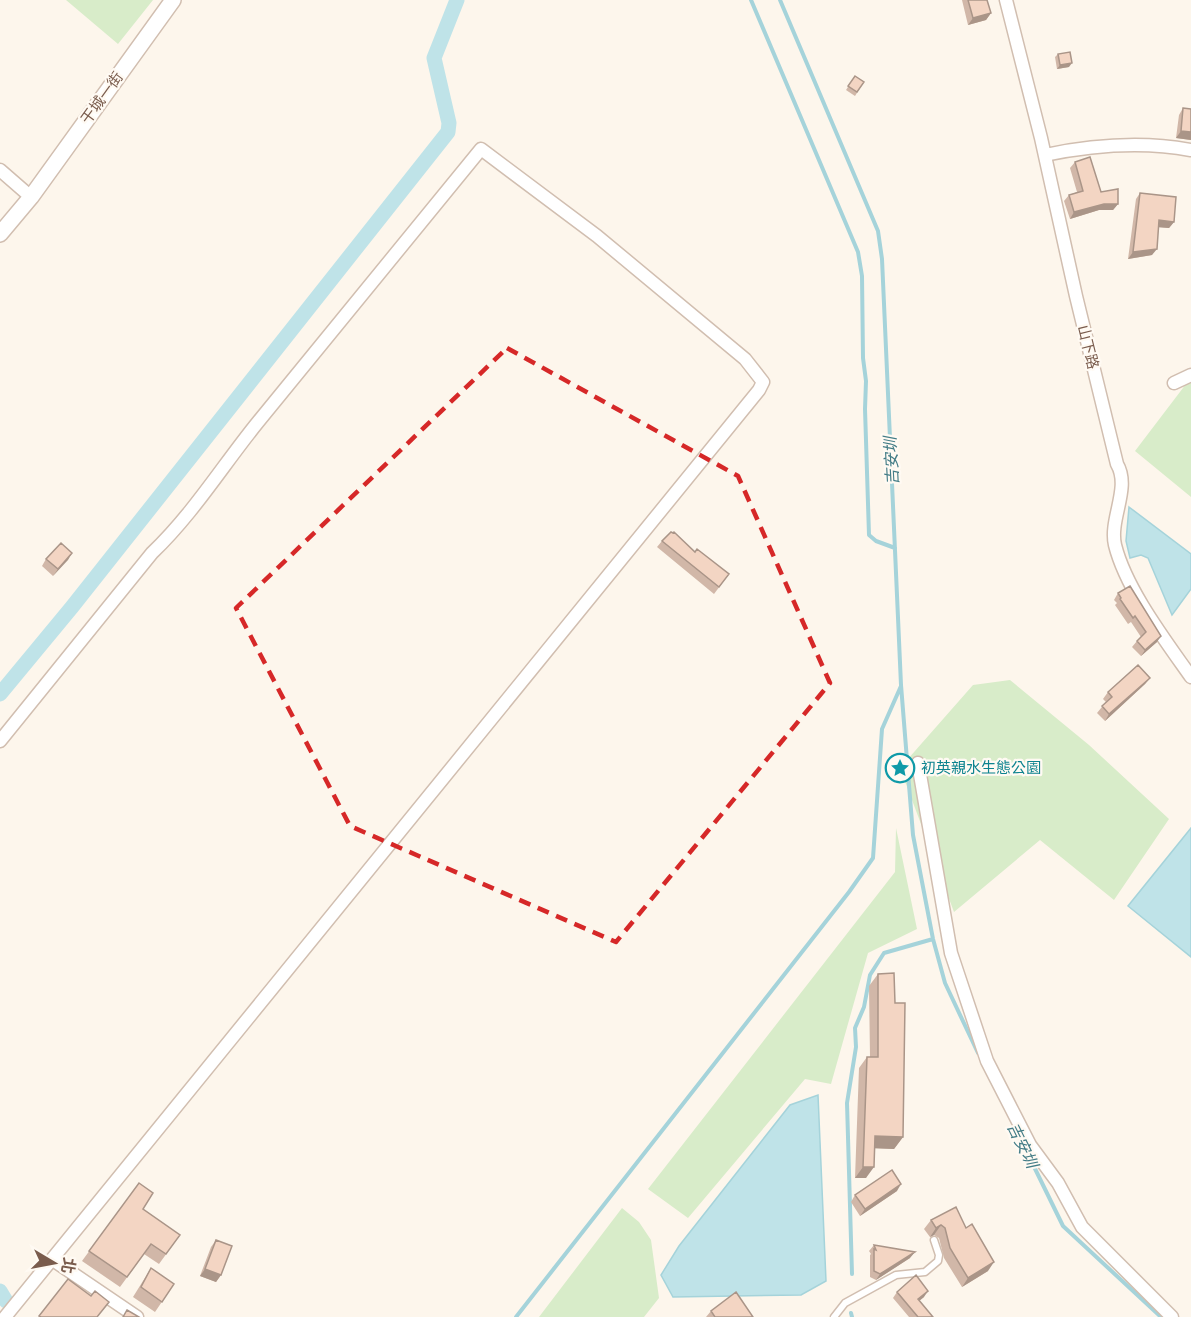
<svg xmlns="http://www.w3.org/2000/svg" width="1191" height="1317" font-family="Quicksand,'Noto Sans TC',sans-serif">
<style>
.green{fill:#d8ecc9}
.water{fill:#bfe3e8;stroke:#a5d3da;stroke-width:1.5}
.lines{fill:none;stroke-linecap:round;stroke-linejoin:round}
.stream{stroke:#a5d3da;stroke-width:4}
.canal{stroke:#bfe3e8;stroke-width:15}
.service-casing{stroke:#d1beb0;stroke-width:9}
.minor-casing{stroke:#d1beb0;stroke-width:15}
.tertiary-casing{stroke:#d1beb0;stroke-width:18}
.service{stroke:#fff;stroke-width:6}
.minor{stroke:#fff;stroke-width:12}
.tertiary{stroke:#fff;stroke-width:15}
.wall{fill:#d1b7a8}
.shaded-wall{fill:#aa9588}
.building{fill:#f3d5c3;stroke:#aa9588;stroke-width:1.5}
.marked{fill:none;stroke:#d62828;stroke-width:4.5;stroke-dasharray:12 8;stroke-linejoin:round}
.labels{text-anchor:middle;stroke-width:4.5;stroke-linejoin:round;paint-order:stroke}
.street-label{font-size:15px;fill:#7a5c4d;stroke:#fffaf3}
.culture-label{font-size:15px;fill:#0d838f;stroke:#fffaf3;text-anchor:start}
.water-label{font-size:16px;font-style:italic;fill:#437c86;stroke:#fffaf3}
</style>
<rect width="100%" height="100%" fill="#fdf6ec"/>
<path class="green" d="M66 0H153L118 44Z
M1191 382V497L1135 451 1186 384Z
M1010 680 1089 745 1169 819 1114 900 1040 840 954 912 900 768 973 685Z
M896 828 917 929 868 953 831 1084 805 1079 688 1218 648 1189 895 872Z
M622 1208 639 1222 651 1240 659 1298 644 1317H539Z"/>
<path class="water" d="M1129 507 1191 554V589L1172 615 1148 558 1141 555 1130 558 1126 541Z
M1191 828V957L1128 906Z
M818 1095 826 1281 801 1295 673 1297 661 1275 679 1246 790 1105Z"/>
<g class="lines">
<path class="stream" d="M751 0 858 252 862 276 863 358 866 381 865 409 869 535 876 541 895 548
M780 0 878 231 882 259 901 685 913 835 933 939 945 983 978 1053
M1020 1138 1063 1226 1161 1317
M852 1274 847 1103 856 1047 855 1028 864 1007 870 975 884 953 933 939
M851 1313 852 1317
M516 1317 849 892 873 858 882 729 901 686"/>
<path class="canal" d="M0 694 72 607 448 132 449 123 434 58 457 0
M0 1291 6 1301"/>
<g class="service-casing">
<path id="service" d="M834 1317 845 1303 896 1275 925 1272 938 1261 939 1255 934 1240"/>
</g>
<g class="minor-casing">
<path id="minor" d="M1006 0 1041 138 1076 296 1117 464C1131 488 1109 519 1115 545 1126 589 1165 640 1191 677
M1045 155C1093 145 1142 141 1191 150
M0 170 31 197
M1174 383 1191 375
M0 741 152 553C193 514 223 465 258 422 332 331 406 240 481 149L597 236 745 359 763 382 759 390 5 1317
M918 763 951 953 987 1061 1030 1145 1058 1183 1082 1227 1172 1317
M53 1260 137 1317"/>
</g>
<g class="tertiary-casing">
<path id="tertiary" d="M0 234 31 197 173 0"/>
</g>
<use href="#service" class="service"/>
<use href="#minor" class="minor"/>
<use href="#tertiary" class="tertiary"/>
</g>
<path class="wall" d="M962 0H987L991 13 986 20 968 25Z
M1058 54 1069 67 1057 69 1055 57Z
M855 76 864 82 855 96 846 90Z
M1183 108 1191 140 1176 138 1179 115Z
M1075 162 1101 192 1118 204 1113 210H1099L1070 219 1064 201 1069 195 1077 192 1070 168Z
M1140 193 1174 222 1169 228 1159 227 1152 255 1128 259 1136 199Z
M662 541 695 552 729 574 714 594 657 547Z
M72 553 53 576 42 566 46 559Z
M1118 593 1157 642 1141 656 1132 647 1137 641 1141 637 1131 622 1128 624 1115 605 1117 603 1114 600Z
M1150 678 1145 684 1105 721 1097 713 1106 702 1103 699 1108 692Z
M878 974 903 1137 894 1149 874 1148 866 1178H855L859 1068 867 1057H870L869 986Z
M139 1183 143 1209 180 1235 159 1264 144 1254 120 1287 82 1261Z
M897 1191 860 1216 851 1202 855 1195Z
M931 1220 966 1228 988 1271 962 1287 944 1258 939 1238 934 1235 930 1237 924 1229Z
M216 1240 221 1275 216 1282 200 1276 211 1247Z
M874 1245 910 1258 876 1280 870 1277V1255L871 1254 869 1251Z
M151 1268 174 1284 155 1312 133 1297Z
M897 1292 924 1297 919 1301 933 1317H909L893 1298Z
M711 1311 753 1317H706Z"/>
<path class="shaded-wall" d="M991 13 986 20 968 25 973 18Z
M1072 63 1069 67 1057 69 1060 65Z
M1181 131 1191 132V140L1176 138Z
M1104 204H1118L1113 210H1099L1070 219 1074 212Z
M1159 220 1174 222 1169 228 1155 227Z
M1157 249 1152 255 1128 259 1133 252Z
M72 553 68 560 53 576 58 569Z
M1161 636 1157 642 1141 656 1145 650Z
M1150 678 1145 684 1105 721 1109 714Z
M875 1136 903 1137 894 1149 867 1148Z
M863 1167H874L866 1178H855Z
M901 1184 897 1191 860 1216 865 1209Z
M941 1225 934 1235 930 1237 936 1228Z
M915 1252 910 1258 876 1280 880 1274Z
M994 1262 988 1271 962 1287 968 1278Z
M205 1269 221 1275 216 1282 200 1276Z
M928 1291 924 1297 914 1305 918 1299Z"/>
<path class="building" d="M968 0H987L991 13 973 18Z
M1070 52 1072 63 1060 65 1058 54Z
M855 76 864 82 857 92 848 86Z
M1183 108 1191 109V132L1181 131Z
M1090 157 1101 192 1118 189V204H1104L1074 212 1069 195 1083 191 1075 162Z
M1140 193 1176 197 1174 222 1159 220 1157 249 1133 252Z
M671 532 673 533 674 532 695 552 697 549 729 574 719 587 662 541Z
M61 543 72 553 58 569 46 559Z
M1130 586 1161 636 1145 650 1137 641 1146 632 1135 616 1133 618 1120 599 1121 598 1118 593Z
M1138 665 1150 678 1109 714 1102 706 1112 697 1108 692Z
M894 973 895 1003H905L903 1137 875 1136 874 1167H863L867 1057H878V974Z
M892 1170 901 1184 865 1209 855 1195Z
M139 1183 153 1193 143 1209 180 1235 166 1254 151 1244 127 1277 89 1251Z
M956 1207 966 1228 972 1224 994 1262 968 1278 950 1248 945 1228 941 1225 936 1228 931 1220Z
M216 1240 232 1246 221 1275 205 1269Z
M874 1245 915 1252 880 1274 874 1271V1249L876 1250Z
M151 1268 174 1284 162 1302 141 1287Z
M916 1275 928 1291 918 1299 933 1317H918L897 1292Z
M68 1279 91 1296 95 1291 109 1302 97 1317H41L39 1316Z
M736 1292 753 1317H715L711 1311Z
M127 1310 139 1317H123Z"/>
<path class="marked" d="M507 348 738 476 830 683 616 942 350 826 236 608Z"/>
<defs>
<g id="sight-ring" transform="scale(1.5)"><circle r="9.5" fill="#fffaf3" stroke="#0f9aa8" stroke-width="1.5"/><path d="M0-6L1.8-2.2L6-1.7L2.9 1.2L3.7 5.4L0 3.3L-3.7 5.4L-2.9 1.2L-6-1.7L-1.8-2.2Z" fill="#0f9aa8"/></g>
</defs>
<g fill-rule="evenodd">
<use href="#sight-ring" x="900" y="768"/>
</g>
<g class="labels">
<g class="street-label">
<text transform="translate(102 98) rotate(-54)" y="5">干城一街</text>
<text transform="translate(1088 347) rotate(76)" y="5">山下路</text>
</g>
<g class="culture-label">
<text x="921" y="773">初英親水生態公園</text>
</g>
<g class="water-label">
<text transform="translate(891 461) rotate(-93)" y="6">吉安圳</text>
<text transform="translate(1023 1145) rotate(64)" y="6">吉安圳</text>
</g>
</g>
<g transform="translate(54 1263) rotate(100)" stroke="#fffaf3" stroke-width="4.5" paint-order="stroke">
<path d="M0-4.5L10 22L0 15L-10 22Z" fill="#7a5c4d"/>
<text y="-9" font-size="16" font-weight="bold" text-anchor="middle" fill="#7a5c4d">北</text>
</g>
</svg>
